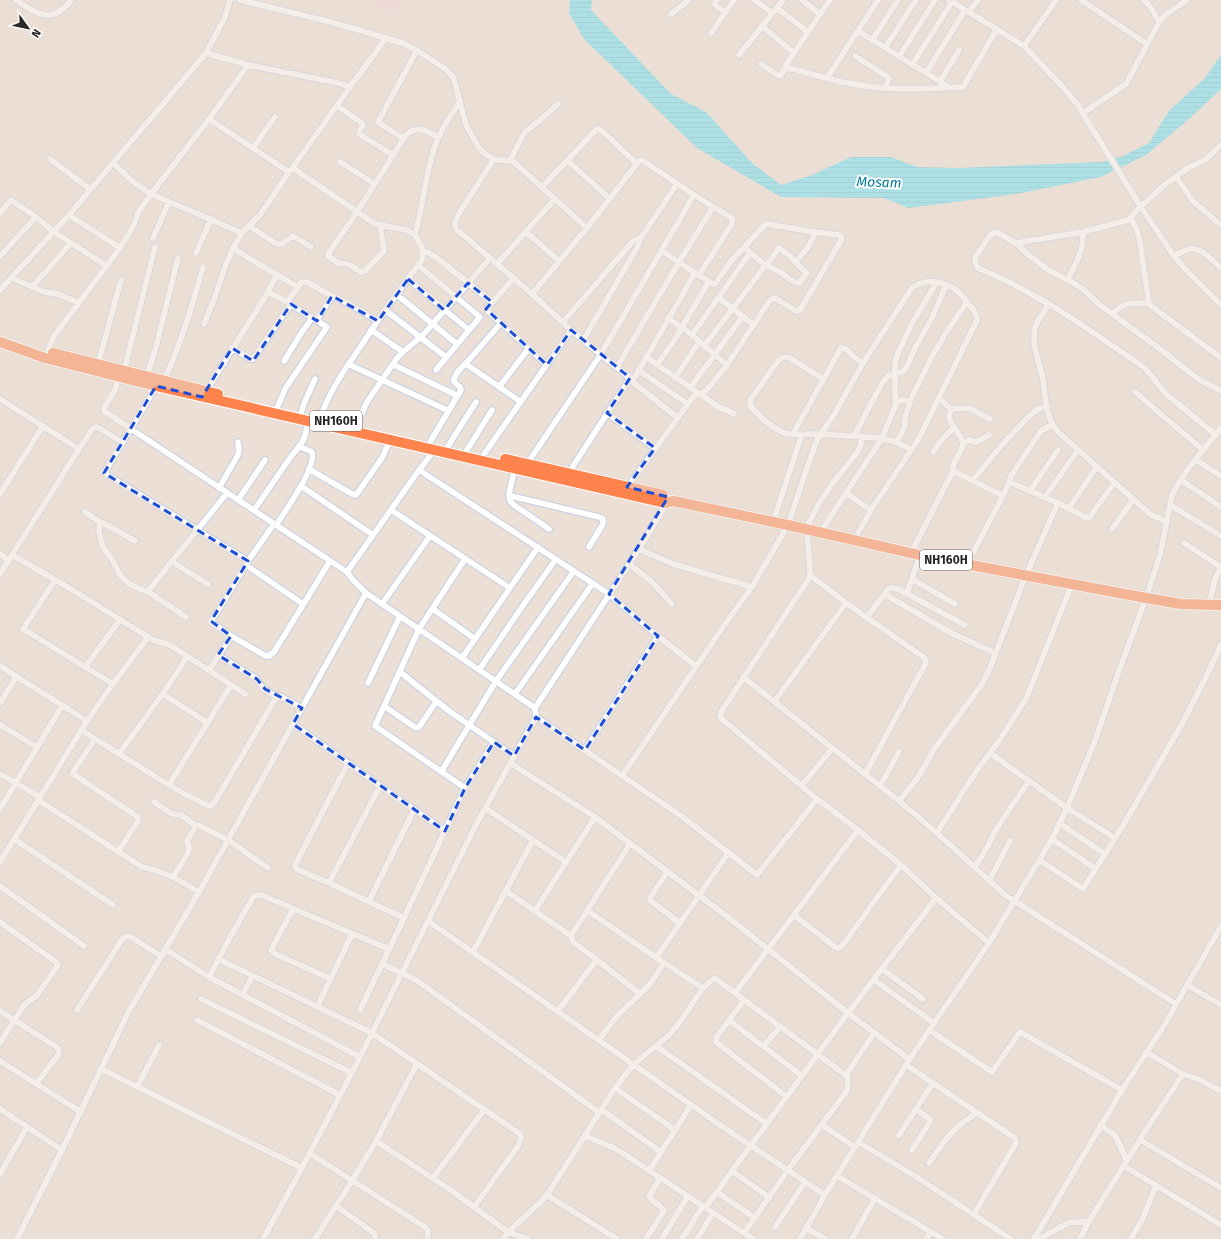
<svg xmlns="http://www.w3.org/2000/svg" width="1221" height="1239" font-family="'Fira Sans',sans-serif">
<style>
.medical{fill:#f3d2d8}
.water{fill:url(#water-rules)}
.lines{fill:none;stroke-linecap:round;stroke-linejoin:round}
.street-casing{stroke:#ccd3e2;stroke-width:8}
.highway-casing{stroke:#fff;stroke-width:12}
.street{stroke:#fff;stroke-width:5.5}
.highway{stroke:#ff834d;stroke-width:10}
.marked{fill:none;stroke:#1d4ed8;stroke-width:3;stroke-dasharray:8 5;stroke-linejoin:round}
.labels{text-anchor:middle;stroke-width:4;stroke-linejoin:round;paint-order:stroke}
.shield{fill:#fff;stroke:#686868;stroke-width:1}
.shield-label{font-size:12px;font-weight:bold;fill:#272727}
.water-label{font-size:14px;font-style:italic;fill:#047d9e;stroke:#fff}
</style>
<defs>
<pattern id="water-rules" width="6" height="5" patternUnits="userSpaceOnUse"><rect width="6" height="5" fill="#60e2f7"/><path d="M0 2.5h6" fill="none" stroke="#53c2d4"/></pattern>
</defs>
<rect width="100%" height="100%" fill="#ebdfd6"/>
<path class="medical" d="M370 0H404L396 11 392 12Z"/>
<path class="water" d="M570 0H592L591 10 671 94 706 112 752 163 781 185 812 175 851 157H891L917 167 959 168 1102 162 1123 156 1149 143 1169 111 1205 78 1221 55V89L1189 119 1146 155 1101 177 1016 194 908 208 884 198 781 197 697 148 584 39 569 13Z"/>
<g class="lines">
<g class="street-casing">
<path id="street" d="M16 0C37 14 52 25 71 0
M240 0 331 22 403 43 421 53 447 70 454 79 466 125 479 148 484 153 494 159 498 160 513 161 515 163 587 228
M717 0 715 3V5L725 12
M754 0 773 13
M802 0 820 14
M830 0 787 63 786 65 789 68C820 76 853 87 886 88 911 90 938 88 963 87L997 29
M949 0 1024 46 1061 85 1077 104 1141 207 1174 256 1186 270 1221 305
M1081 0 1147 44
M1144 0 1152 9 1159 22
M777 8 808 32
M969 12 978 0
M671 14 689 0
M762 26 794 53
M858 31 949 87
M711 33 734 0
M872 40 898 0
M1024 46 1056 0
M885 48 916 0
M739 55 783 0
M855 56 888 77 889 79 885 88
M899 57 935 0
M761 64 779 76 781 75 787 66
M248 65 338 83 350 87 291 170
M912 65 952 2
M926 73 965 10
M827 78 878 0
M940 82 959 50
M350 87 386 38
M337 106 362 123 363 125 359 132V134L393 155
M1083 113 1126 84 1159 22 1165 15 1187 0
M404 139 378 122 417 50
M253 148 275 117
M50 159 90 189
M510 160 525 132 539 121 558 104
M567 160 610 199
M340 162 375 184
M113 163 131 180 151 194 242 233 260 215 289 172 209 119
M293 168 375 224 407 230 415 235 421 245 423 254 422 260 418 265C398 292 379 318 361 346 344 370 327 395 318 424
M1176 177 1193 201 1221 225
M542 187 597 129 601 130 637 164
M0 213 11 200 36 217
M69 215 120 248
M1131 218 1137 230 1140 242 1149 303 1151 306 1221 358
M381 225V231L384 251 365 271 361 272 348 264 338 263 328 256V254L357 212 406 135C418 124 427 132 439 137
M249 226 277 244H282L293 236 311 247
M526 232 559 261
M242 233 233 248C254 262 276 274 298 287
M415 235C422 209 425 181 432 156 437 135 449 118 460 101
M153 238 169 202
M1016 243 1083 232 1129 220 1135 212 1163 186 1188 168 1205 160 1221 145
M744 247 765 265C770 267 774 269 778 271 785 274 791 283 799 283L807 273 795 262 790 256 779 248 766 266
M422 251 429 253 437 258 492 302
M196 253 211 219
M0 256 36 217 54 232 107 266
M1174 256C1179 254 1184 250 1189 249 1202 247 1213 261 1221 268
M795 262C805 253 811 245 815 232
M497 264 555 199
M418 265 480 317 436 370
M12 278 44 292 58 294 79 303
M514 278 488 307V311L547 365
M408 279 469 330
M1067 280C1076 264 1084 250 1083 232
M32 287 71 243
M0 290 69 215 206 53 225 17 230 0
M268 292 277 274
M396 294 457 344
M532 294 587 228 639 161 642 160 694 195 732 218V224L699 275
M719 298 754 325
M287 302 301 283 302 282H307L332 296 349 304 378 321
M1049 304C1045 311 1037 320 1035 328 1031 345 1040 363 1043 380 1045 392 1045 404 1049 416 1051 422 1054 427 1058 432L1150 514 1167 522
M385 310 446 357
M1113 314C1122 302 1135 303 1149 303
M668 318 687 331 727 365
M317 320 332 296
M563 322 633 241 640 239
M204 324 215 297 226 264 233 248
M371 330 403 352
M692 335 750 253
M584 339 638 246 640 239 677 184
M704 346C724 319 746 293 765 265
M232 348 251 359H253L291 304
M646 357 720 408 727 410 734 414
M45 358 54 336 120 248 134 225 138 213 151 194 209 119 248 65 206 53
M284 361 302 332 312 318
M98 364 121 280
M348 364 449 411
M466 364 521 402
M394 365 458 396
M657 365 675 339 709 281
M617 367 679 262 713 207
M638 370 688 404
M124 371 155 247
M147 376 156 347 178 258
M118 377 116 388 104 408V411L347 572
M630 378H632L635 377 695 273 662 251
M632 378 634 383 678 418
M675 378 699 342
M823 379 790 358C784 356 781 358 777 362L751 399 750 403 751 407C760 416 770 427 782 432 791 436 803 434 812 434 825 434 837 435 849 436 871 437 892 437 911 450
M164 380C181 344 192 306 203 267
M157 385 104 473 248 561 274 524
M499 387 529 348
M690 388 743 316
M1135 392 1203 450
M205 393 268 292 287 302 327 327 285 389 275 413
M939 398 951 409C951 412 950 413 949 415 948 424 963 436 963 444 962 454 951 461 953 471
M0 399 79 449 12 555 66 586 153 640 170 645 245 694
M897 402 901 400 910 401
M951 409 969 408 990 419
M301 413 305 401 315 379
M607 413 655 448
M356 426 367 402 397 358 403 352 423 335 490 258
M793 434 841 348 846 349 855 358 863 363
M1216 435 1166 394 1145 368 1079 323 1049 304 1009 282 978 268 976 265 975 258 991 234 996 232 1016 243 1026 253 1050 271 1075 284 1084 290 1100 305 1160 349 1198 379 1221 391
M854 436 882 383 888 376 902 372 906 368 915 348 932 318 946 285
M430 442 461 390 460 387 454 382C453 375 462 367 467 362L501 323
M896 442 904 429 906 414 911 399 932 357 945 334 967 302
M963 444 969 440 976 442 989 435
M448 446 476 402
M79 449 93 428 97 427 122 442
M435 450 419 470 347 572 353 580 366 593 535 708 639 549 667 503 668 497
M467 450 492 410
M933 452C939 443 945 434 955 428
M480 460 571 330 532 294 456 229C454 224 456 220 458 215L494 159
M1196 460 1221 476
M527 464 601 354 694 195
M515 468 509 493 511 496 599 517 603 519V524L589 547
M309 469 352 494 356 495 382 458 390 440
M419 470 609 594 658 636 696 666
M568 474 630 378 571 330
M973 480 1001 446 1028 417 1038 409 1047 406
M1181 480 1221 507
M301 486 373 535
M219 488 238 455 239 450 238 442
M626 489 693 397 698 394 706 391 727 365 770 300 775 298 796 311 800 310 842 239 841 236 839 235 815 232 766 224 731 261 715 284H713L695 273
M1030 491 1058 450
M846 493 871 510
M0 494 43 426
M509 494C509 500 510 501 514 505L549 529
M1045 497 1078 450
M238 500 265 460
M1058 503 1085 517H1090L1114 483
M1170 505 1221 536
M1069 508 1097 466
M254 510 290 458 301 444 305 436 308 421
M391 510 510 588
M85 512 100 522 99 532 103 547 112 559 120 575 128 583 140 589 149 592
M100 522 107 525 135 541
M773 522 802 434
M276 525C285 512 317 466 312 452L299 446
M1112 529 1133 500
M820 533 882 438 896 404 895 393V363L898 353 911 325 937 282
M1184 543 1221 567
M639 549 673 564 752 587
M911 553 953 471 1003 496
M0 554 9 560
M248 561 211 622 231 636 266 656H269L274 652 330 561
M172 562 208 584
M629 564 652 582 672 604
M967 564 1003 496 1009 482
M246 565 303 604
M0 574 12 555
M810 575 846 603 922 656 926 660V663L865 774
M912 579 955 604
M55 580 23 629 113 684 148 637
M907 593 920 555
M884 596 888 589 891 588 898 589 965 625
M382 604 430 536
M1209 604 1215 579 1221 567
M433 609 475 639
M186 617 150 593 149 590 227 493
M867 617 882 597 886 595 953 634 995 653
M218 655 257 679 262 688 277 697
M462 658 538 547
M0 666 87 721 0 862
M85 667 120 620
M209 670 231 636
M479 670 524 604 556 559
M400 672 449 711 514 756
M743 677 899 801 937 833 975 773 999 741 1026 699 1072 584
M368 683 400 616
M163 694 208 723
M515 694 593 583
M774 702 846 603
M0 703 16 677
M384 706 416 728 419 727 436 702
M535 708 536 717 684 818 757 875 817 799 858 830 901 865 936 898 989 943
M87 721 113 684
M293 724 380 786 329 883 404 918 465 788 375 726 419 629 465 559
M0 725 37 747
M81 730 156 777 183 793 209 806 212 805 214 803 276 698 277 696 281 697 302 708
M95 739 73 772V774L138 817V821L118 852
M585 750 658 636
M990 753 1067 808 1115 838
M119 754C142 721 167 691 187 656
M510 763 595 817 729 918 848 1013 909 1059
M441 772 496 681 574 571
M0 774 40 797
M622 776 723 627 752 587 788 525 809 462 817 440 835 413 863 363 912 288C924 278 944 281 956 290 961 294 966 300 970 306 974 310 977 314 977 320L918 440 871 510 854 540
M169 785 231 685
M802 785 832 749
M380 786 445 831
M880 786 899 752
M465 788 494 742
M817 799 722 719 720 716 721 712 808 580 810 575V570L807 530 809 523 820 502 832 484 858 451 861 444V436
M38 800 142 867C166 872 179 880 199 892
M899 801 917 779 935 748 982 684 990 668 1026 575 1058 503 1009 482 1011 476 1041 431 1052 425
M154 802 172 814 181 815 196 826
M485 808 566 862
M0 809 62 706
M1059 823 1105 854
M937 833 1005 895 1176 1004
M14 839 113 905
M1052 839 1096 869
M1039 860 1083 889 1124 824 1182 724 1205 679 1221 645
M974 867C984 856 989 843 996 830 1006 813 1018 797 1029 781
M667 872 650 898 651 901 680 923
M173 877 188 853 189 848 187 841 196 826 198 825 228 840 268 868
M989 881 1010 841
M329 883 296 869 295 865 348 763
M0 886 84 946
M506 891 568 934H572L630 844
M369 901 414 810
M293 909 271 950 275 954 331 979
M535 911 595 817
M588 911 664 963 703 988
M794 915 835 947 838 948 843 945 878 896 901 865
M428 921 720 1125 825 1195
M0 922 56 962 58 965 37 995 24 1005 0 1043
M165 949 209 977 360 1057
M473 952 533 840
M656 958 729 852
M218 959 372 1033 520 1134 521 1138 518 1146 474 1207
M596 960 602 964 639 993
M382 964 412 978 419 982 600 1113
M882 969 923 999
M209 977 233 932 252 899 254 896 261 895 389 949
M874 980 934 1023
M1187 985 1221 1005
M735 993 858 830
M243 994 252 977
M201 999 352 1073
M744 1000 716 1038V1042L787 1097
M317 1007 352 934
M77 1010 121 941C124 937 126 935 131 937L161 956
M360 1010 404 918
M0 1011 58 1048 59 1051 58 1055 36 1084
M558 1011 595 962V958L574 943 570 934
M197 1020 340 1095
M729 1020 802 1076
M929 1030 992 1072 1020 1032 1122 1090
M599 1040 616 1017 650 984 664 963
M656 1046 767 1124
M764 1046 780 1027
M1146 1052 1183 1074 1200 1080 1221 1091
M0 1061 81 1112
M906 1065 1015 1138 1016 1143 974 1214
M101 1069 302 1168 360 1057 478 821 536 717
M137 1087 159 1045
M615 1088 675 1130
M0 1109 62 1150
M602 1110 661 1152
M822 1125 855 1147
M1100 1125 1115 1135 1127 1161
M899 1135 933 1083
M585 1136 614 1148 624 1154 753 1239
M1140 1140 1221 1188
M376 1141 452 1191 508 1232 528 1239
M858 1142 915 1176 1011 1239
M912 1150 931 1120 916 1109
M309 1153 425 1227 428 1231 427 1239
M929 1163 943 1143 956 1128 977 1112
M1124 1166 1221 1225
M649 1171 691 1105
M732 1171 770 1198
M0 1174 27 1127
M837 1176 943 1239
M433 1178 484 1110
M717 1192 755 1218
M547 1195 617 1239
M336 1206 374 1233 376 1239
M705 1208 848 1013 936 898
M775 1227 805 1182
M806 1228 825 1239
M744 1233 788 1170 846 1092C850 1086 846 1079 848 1072L874 1033
M17 1239 62 1150 129 1011 199 892 366 593
M263 1239 302 1168
M315 1239 352 1181 376 1141 417 1064
M503 1239C515 1222 534 1211 547 1195L615 1088 634 1064 669 1035 680 1022 703 988 713 979H716L847 1076
M646 1239 664 1211C661 1204 653 1203 649 1197L660 1178
M662 1239 688 1196
M682 1239 703 1206
M697 1239 713 1213
M800 1239 825 1195 913 1054 989 943 1052 839 1067 808 1095 741 1120 668 1146 598 1160 555 1172 495C1184 471 1204 449 1221 428
M852 1239 875 1198
M926 1239 931 1232
M1034 1239 1122 1090 1162 1029 1221 926
M1039 1239 1068 1223 1089 1221
M1080 1239 1089 1221 1146 1130 1183 1074
M1131 1239 1143 1218 1156 1185"/>
</g>
<g class="highway-casing">
<path id="highway" d="M0 342 45 358 156 386 665 503 673 501 788 525 928 557 1146 598 1181 604 1221 605
M53 353 218 394
M505 459 663 495"/>
</g>
<use href="#street" class="street"/>
<use href="#highway" class="highway"/>
</g>
<path d="M0 0H1221V1239H0ZM408 279 444 310 468 283 492 302 486 309 547 365 571 330 601 354 630 378 607 413 655 448 627 487 668 497 609 594 658 636 585 750 536 717 514 756 494 742 465 788 445 831 293 724 302 708 265 689 257 679 218 655 231 636 211 621 248 561 104 473 156 386 202 397 232 348 253 361 291 304 317 321 332 296 378 321Z" fill="#ebdfd6" fill-opacity=".55" fill-rule="evenodd"/>
<path class="marked" d="M408 279 444 310 468 283 492 302 486 309 547 365 571 330 601 354 630 378 607 413 655 448 627 487 668 497 609 594 658 636 585 750 536 717 514 756 494 742 465 788 445 831 293 724 302 708 265 689 257 679 218 655 231 636 211 621 248 561 104 473 156 386 202 397 232 348 253 361 291 304 317 321 332 296 378 321Z"/>
<g class="labels">
<g class="shield">
<rect x="310" y="411" width="52" height="20" rx="3"/>
<rect x="920" y="550" width="52" height="20" rx="3"/>
</g>
<g class="shield-label">
<text x="336" y="425">NH160H</text>
<text x="946" y="564">NH160H</text>
</g>
<g class="water-label">
<text transform="translate(879 182) rotate(2)" y="5">Mosam</text>
</g>
</g>
<g transform="translate(28 28) rotate(123)" stroke="#ffffff" stroke-width="3" paint-order="stroke">
<path d="M0-3L7 15L0 10L-7 15Z" fill="#272727"/>
<text y="-6" font-size="11" font-weight="bold" text-anchor="middle" fill="#272727">N</text>
</g>
</svg>
